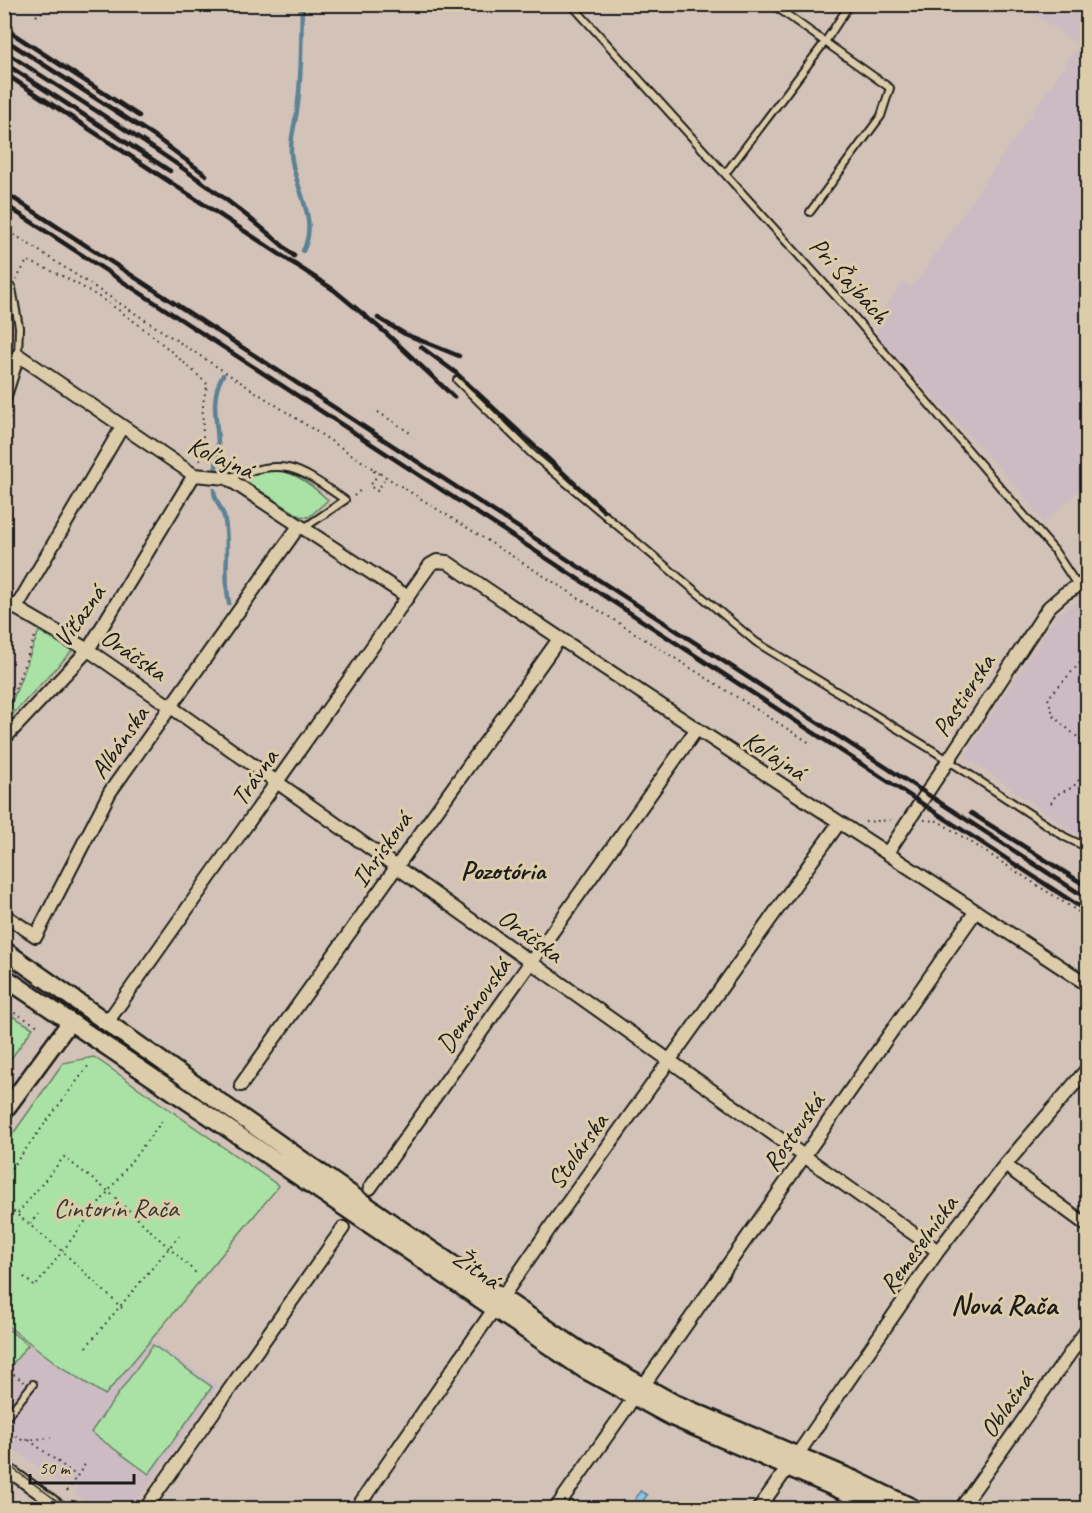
<svg xmlns="http://www.w3.org/2000/svg" width="1092" height="1513" font-family="Caveat,sans-serif">
<style>
.built{fill:#ccbbc3}
.green{fill:#aae2a6;stroke:#637f61;stroke-width:1.5}
.water{fill:#87c6e7;stroke:#5c8296;stroke-width:1.5}
.lines{fill:none;stroke-linecap:round;stroke-linejoin:round}
.stream{stroke:#5c8296;stroke-width:4.5}
.service-casing{stroke:#1c1c1c;stroke-width:10}
.minor-casing{stroke:#1c1c1c;stroke-width:16}
.tertiary-casing{stroke:#1c1c1c;stroke-width:20}
.secondary-casing{stroke:#1c1c1c;stroke-width:21}
.path{stroke:#1c1c1c;stroke-width:2;stroke-dasharray:1.5 4.5;stroke-linecap:butt}
.service{stroke:#ddcca9;stroke-width:6}
.minor{stroke:#ddcca9;stroke-width:12}
.tertiary{stroke:#ddcca9;stroke-width:15}
.secondary{stroke:#ddcca9;stroke-width:16}
.tram{stroke:#1c1c1c;stroke-width:1.5}
.rail{stroke:#1c1c1c;stroke-width:4.5}
.labels{text-anchor:middle;stroke-width:6;stroke-linejoin:round;paint-order:stroke}
.street-label{font-size:26px;fill:#1c1c1c;stroke:#ddcca9}
.park-label{font-size:26px;fill:#313a31;stroke:#ddcca9}
.neighbourhood-label{font-size:27px;font-weight:bold;fill:#1c1c1c;stroke:#ddcca9}
.quarter-label{font-size:28px;font-weight:bold;fill:#1c1c1c;stroke:#ddcca9}
</style>
<rect width="100%" height="100%" fill="#d3c2b8"/>
<filter id="ink" filterUnits="userSpaceOnUse"><feTurbulence type="fractalNoise" baseFrequency=".0167" numOctaves="2"/><feDisplacementMap in="SourceGraphic" scale="12" xChannelSelector="R" yChannelSelector="G"/><feConvolveMatrix kernelMatrix="1 2 1 2 8 2 1 2 1" color-interpolation-filters="sRGB"/></filter>
<g filter="url(#ink)">
<path class="built" d="M1021 5H1088L1087 484 1043 523 1017 487 877 336V319L903 282 912 288 1079 45Z
M1087 595V842L965 756 1057 615Z
M4 1323 61 1367 105 1395 151 1340 218 1386 132 1508H94L76 1495V1485L69 1480 61 1484 5 1443Z"/>
<path class="green" d="M264 469C291 469 309 482 328 500L309 517 300 516 248 483 253 473Z
M39 631 72 651 10 717 7 715Z
M5 1012 33 1028 5 1067Z
M94 1057 279 1186 105 1395 61 1367 4 1323 5 1145 63 1063Z
M9 1330 28 1345 9 1368 4 1364 5 1336Z
M153 1345 212 1387 149 1474 91 1432Z"/>
<path class="water" d="M640 1491 647 1495 638 1508H631Z"/>
<g class="lines">
<path class="stream" d="M302 4C301 37 302 70 298 102 297 118 290 136 291 153 293 187 320 218 303 251
M215 474C216 466 217 458 218 450 219 423 208 401 223 375
M214 490C214 502 224 509 225 521 230 549 223 576 229 603"/>
<g class="service-casing">
<path id="service" d="M571 4 850 312 1054 550 1077 585
M725 174 825 42 772 4
M810 212 881 116 890 88 825 42 850 4
M4 283 12 288 19 327 18 355
M457 380 532 454 756 642 937 753 1065 837 1088 848
M227 478C286 458 295 465 345 500L304 528
M4 1420 33 1384"/>
</g>
<g class="minor-casing">
<path id="minor" d="M4 399 18 355 194 475 227 478 408 597
M4 601 88 650 171 707 938 1251
M16 608 122 427
M4 739 88 650 194 475
M888 852 1049 607 1064 594 1088 580
M4 915 36 936 110 792 299 526
M108 1021 430 565 437 561 447 562C658 707 874 843 1088 985
M241 1085 559 639
M1005 1165 1088 1226
M370 1188 696 730
M648 1379 976 911
M797 1455 938 1251 1005 1165 1088 1068
M4 1467 61 1508
M146 1508 343 1228
M357 1508 554 1222 839 823
M556 1508 628 1406
M759 1508 789 1466
M961 1508 1088 1328"/>
</g>
<g class="tertiary-casing">
<path id="tertiary" d="M4 1112 70 1022"/>
</g>
<g class="secondary-casing">
<path id="secondary" d="M4 950 399 1228 582 1352 674 1403 855 1480 913 1508
M4 977 585 1370 672 1417 882 1508"/>
</g>
<path class="path" d="M36 16 54 4
M4 228 357 458 375 470 373 473
M16 280 27 261C94 285 157 336 208 385 197 410 208 438 199 464
M378 412 412 434
M4 436 13 408
M375 470 810 743
M379 473 370 486 377 491 385 479
M354 496 363 488
M1088 654 1048 698 1054 717 1088 746
M4 717 36 634
M1051 803 1056 795 1073 787 1088 769
M924 820 938 821 1088 918
M865 822 892 820
M4 1007 40 1027
M4 1178 89 1065
M4 1204 62 1251 124 1310
M18 1213 64 1157 108 1191 197 1274
M30 1224 38 1214
M24 1277 35 1287 163 1120
M4 1326 7 1328 4 1332
M86 1347 179 1236
M4 1367 24 1382
M6 1429 22 1440 51 1438
M29 1440 77 1476
M67 1491 86 1463
M928 1505 935 1508"/>
<use href="#service" class="service"/>
<use href="#minor" class="minor"/>
<use href="#tertiary" class="tertiary"/>
<use href="#secondary" class="secondary"/>
<path class="tram" d="M4 1462 67 1508"/>
<path class="rail" d="M4 28 139 116
M4 39 154 136 206 175
M4 51C103 117 207 176 294 256
M4 63 170 171
M4 73 334 290 387 334 454 397
M4 192 1088 899
M4 204 1088 912
M378 318 405 334 459 356
M421 347 455 372 604 511
M971 813 1088 887"/>
</g>
</g>
<g class="labels">
<g class="street-label">
<text transform="translate(850 280) rotate(48)" y="9">Pri Šajbách</text>
<text transform="translate(221 457) rotate(24)" y="9">Koľajná</text>
<text transform="translate(79 616) rotate(-55)" y="9">Víťazná</text>
<text transform="translate(134 654) rotate(34)" y="9">Oráčska</text>
<text transform="translate(963 695) rotate(-57)" y="9">Pastierska</text>
<text transform="translate(119 742) rotate(-55)" y="9">Albánska</text>
<text transform="translate(775 755) rotate(33)" y="9">Koľajná</text>
<text transform="translate(254 777) rotate(-55)" y="9">Trávna</text>
<text transform="translate(381 849) rotate(-55)" y="9">Ihrisková</text>
<text transform="translate(531 935) rotate(36)" y="9">Oráčska</text>
<text transform="translate(473 1005) rotate(-55)" y="9">Demänovská</text>
<text transform="translate(793 1132) rotate(-55)" y="9">Rostovská</text>
<text transform="translate(577 1151) rotate(-55)" y="9">Stolárska</text>
<text transform="translate(918 1244) rotate(-54)" y="9">Remeselnícka</text>
<text transform="translate(477 1268) rotate(35)" y="9">Žitná</text>
<text transform="translate(1006 1405) rotate(-55)" y="9">Oblačná</text>
</g>
<g class="park-label">
<text x="116" y="1217">Cintorín Rača</text>
</g>
<g class="neighbourhood-label">
<text x="503" y="879">Pozotória</text>
</g>
<g class="quarter-label">
<text x="1004" y="1314">Nová Rača</text>
</g>
</g>
<rect width="1092" height="1513" fill="none" stroke="#ddcca9" stroke-width="24"/>
<rect x="12" y="12" width="1068" height="1489" fill="none" stroke="#1c1c1c" stroke-width="2" filter="url(#ink)"/>
<path d="M30 1474v9h104v-9" fill="none" stroke="#1c1c1c" stroke-width="3"/>
<text x="39" y="1474" font-size="18" fill="#1c1c1c" stroke="#ddcca9" stroke-width="4.5" paint-order="stroke">50 m</text>
</svg>
